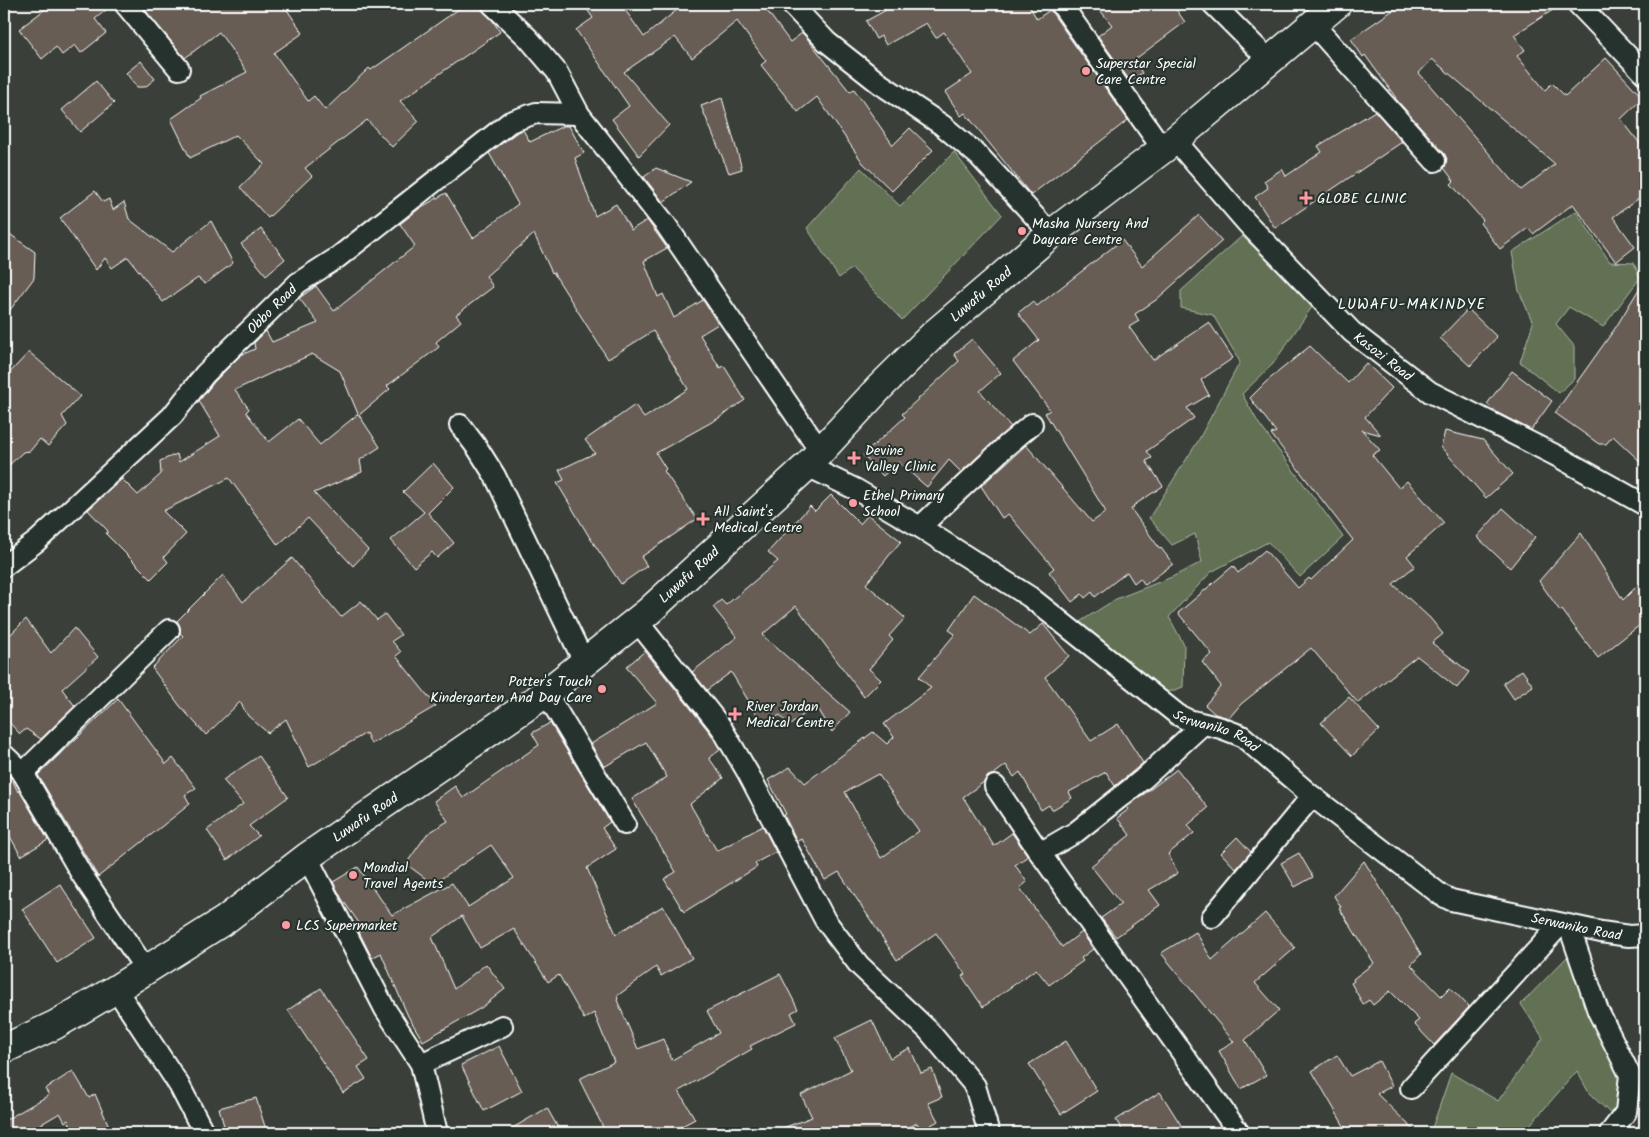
<svg xmlns="http://www.w3.org/2000/svg" width="1649" height="1137" font-family="Kalam,sans-serif">
<style>
.green{fill:#627052;stroke:#b0b8a8}
.building{fill:#685d55;stroke:#fff;fill-rule:evenodd}
.lines{fill:none;stroke-linecap:round;stroke-linejoin:round}
.street-casing{stroke:#fff;stroke-width:24}
.secondary-casing{stroke:#fff;stroke-width:31}
.street{stroke:#26332d;stroke-width:20}
.secondary{stroke:#26332d;stroke-width:28}
.poi-dot{fill:#ff9aa2;stroke:#26332d;stroke-width:2}
.labels{text-anchor:middle;stroke-width:4;stroke-linejoin:round;paint-order:stroke}
.poi-label{font-size:14px;fill:#fff;stroke:#26332d;text-anchor:start}
.street-label{font-size:14px;fill:#fff;stroke:#26332d}
.neighbourhood-label{font-size:15px;letter-spacing:1px;fill:#fff;stroke:#26332d}
</style>
<rect width="100%" height="100%" fill="#3a4039"/>
<filter id="ink" filterUnits="userSpaceOnUse"><feTurbulence type="fractalNoise" baseFrequency=".02" numOctaves="2"/><feDisplacementMap in="SourceGraphic" scale="10" xChannelSelector="R" yChannelSelector="G"/><feConvolveMatrix kernelMatrix="1 2 1 2 8 2 1 2 1" color-interpolation-filters="sRGB"/></filter>
<g filter="url(#ink)">
<path class="green" d="M954 152 1002 215 902 320 852 268 839 278 807 228 861 168 900 206Z
M1576 211 1610 262 1634 263 1640 278 1603 327 1569 307 1556 324 1574 346V379L1559 393 1520 362 1533 323 1519 291 1512 252Z
M1242 236 1314 304 1273 364 1242 394 1259 424 1343 537 1300 577 1268 542 1211 572 1169 617 1184 645 1183 687 1166 693 1078 623 1116 599 1172 577 1202 562 1195 534 1172 545 1149 518 1198 441 1240 362 1213 315 1181 308V291Z
M1569 955 1627 1076 1622 1106 1612 1115 1589 1093 1577 1071 1523 1133H1432L1431 1131 1451 1073 1498 1101 1543 1038 1521 1004Z"/>
<path class="building" d="M52 4H113L95 19 106 33 81 53 75 45 62 55 56 47 42 59 19 29Z
M142 4H283L303 33 274 53 308 101 314 96 325 110 369 68 371 70 466 4H480L484 12 493 21 500 32 400 101 419 121 392 147 367 120 305 168 312 176 268 218 240 187 264 164 236 135 190 158 171 119 201 98 200 96 247 72 219 32 185 58 149 15Z
M583 4H621L644 37 684 4H762L790 42 802 33 806 37 850 92 854 89 893 145 910 128 933 150 892 191 863 163 817 97 798 112 761 65 766 61 737 21 692 58 675 37 624 72 669 125 639 156 612 119 629 106 576 30 593 18Z
M882 4H1028L1037 19 1050 10 1128 120 1031 195 965 113 961 116 945 92 972 74 944 32 936 38 926 23 886 45 881 36 876 39 866 21 886 10Z
M1095 4H1172L1185 22 1134 60 1142 73 1130 81 1098 36 1112 25Z
M1402 4H1562L1514 35 1525 50 1517 56 1545 90 1552 83 1565 96 1606 58 1643 98 1621 119 1645 150V194L1613 217 1635 247 1616 262 1573 204 1533 234 1528 228 1500 249 1480 223 1483 220 1451 184 1454 181 1444 168 1447 159 1444 153 1395 98H1396L1365 55 1363 57 1351 39ZM1432 59 1555 164 1521 190 1419 73Z
M141 61 155 79 145 87H137L126 73Z
M96 81 114 103 80 132 62 110Z
M722 98 742 169 729 173 701 106Z
M1375 111 1402 142 1275 228 1255 197 1268 188 1264 181 1282 169 1286 176 1322 152 1318 146Z
M563 126H569L584 153 575 158 595 216 616 204 631 230 647 220 667 248 644 261 658 297 663 294 674 318 703 300 718 324 700 335 720 368 724 366 745 400 719 418 656 453 666 469 664 471 697 519 641 557 647 566 621 584 590 538 557 483 564 480 559 470 595 453 585 440 635 405 644 418 688 389 653 331 608 359 553 272 552 273 534 234 486 276 493 287 456 315 461 321 436 342 439 347 387 386 390 389 359 415 380 447 360 460 362 472 314 493 368 550 353 566 308 518 278 545 229 478 163 511 186 534 164 557 168 562 151 579 106 534 108 531 88 510 122 479 138 495 161 474 160 461 177 454 179 462 220 436 199 401 214 382 241 355 255 349 254 343 266 331 272 342 318 323 299 298 302 296 316 286 334 311 415 246 400 224 420 208 446 193 473 238 518 204 489 153 516 133 523 130 530 142ZM312 354 340 371 358 414 320 445 298 419 269 442 246 412 249 409 235 390Z
M656 168 691 182 663 202 644 177Z
M95 191 103 202 109 199 113 210 124 202 129 219 172 252 211 221 233 263 205 284 198 278 163 302 128 257 112 268 105 258 96 270 60 218Z
M1199 215 1222 241 1156 300 1135 314 1139 321 1129 327 1153 360 1209 322 1233 358 1201 380 1209 395 1187 408 1194 418 1147 451 1152 458 1146 461 1163 486 1133 506 1134 507 1131 509 1160 549 1161 548 1173 564 1145 585 1140 578 1134 583 1127 572 1095 597 1092 592 1085 598 1082 594 1072 602 1049 572 1054 568 1008 514 1002 518 981 486 1026 445 1092 522 1106 512 1045 413 1050 410 1013 361 1039 340 1018 313 1033 301 1037 306 1122 240 1142 266Z
M261 229 285 259 266 275 241 244Z
M4 230 35 252 34 278 4 318Z
M1645 279V466L1613 436 1606 444H1599L1555 413 1616 327Z
M1468 309 1497 337 1470 366 1440 338Z
M972 339 1001 373 980 391 1011 427 961 472 949 460 927 487 898 462 883 476 863 455 905 417 902 414 959 361 954 354Z
M1310 346 1348 383 1366 363 1392 388 1365 417 1381 435 1362 430 1380 450 1372 455 1399 488 1407 481 1444 523 1407 556 1415 566 1393 584 1430 618 1443 634 1432 643 1469 672 1457 688 1417 656 1358 703 1311 648 1241 704 1229 718 1215 714 1205 705 1221 686 1202 662 1212 654 1178 613 1233 566 1238 573 1265 550 1298 588 1309 578 1311 580 1353 540 1271 434 1276 432 1250 398 1267 381Z
M29 352 80 396 62 416 67 425 48 446 40 439 30 451 23 452 4 470V379Z
M1512 371 1552 401 1531 430 1498 413 1487 404Z
M1445 431 1483 440 1513 474 1486 498 1441 447Z
M433 463 454 487 428 513 454 543 437 558 432 552 414 567 391 540 424 512 403 492Z
M831 495 860 524 868 515 901 541 866 584 905 618 889 636 893 640 869 669 881 680 864 697 796 606 762 635 850 712 832 732 816 705 789 726 780 715 763 725 731 672 707 690 692 672 737 637 713 607 721 600 726 605 778 561 768 552 810 506 815 511Z
M1503 508 1535 537 1510 568 1477 537Z
M1581 533 1623 600 1645 578V621L1598 658 1562 610 1560 611 1539 581Z
M292 558 341 617 361 601 377 620 385 614 401 635 392 641 401 652 396 656 436 706 371 744 366 733 309 767 286 719 268 733 248 716 240 702 206 735 180 706 152 668 183 636 180 633V627L177 621 223 575 243 602Z
M974 594 1030 635 1043 624 1069 656 1045 677 1091 741 1118 724 1143 763 1115 786 1106 772 1069 792 1072 798 1052 810 1049 805 1041 810 1020 772 1014 777 1006 765 994 774 988 776 984 782 963 797 994 846 1012 833 1028 856 1015 865 1027 882 1020 888 1062 947 1082 932 1093 949 1081 958 1083 961 1049 985 1036 969 983 1007 962 976 965 974 936 933 897 960 839 872 825 880 802 839 797 841 784 815 786 814 768 780 790 767 805 783 873 732 887 744 894 737 884 724 931 688 919 677 955 634 949 630ZM878 774 919 831 881 858 845 792Z
M26 619 51 653 74 628 98 657 62 689 75 706 41 739 26 729 20 734 4 717V641Z
M645 651 711 734 720 750 709 758 723 778 690 804 717 851 763 826 776 852 755 863 757 867 684 912 664 879 676 872 632 799 667 777 646 742 604 767 591 744 657 703 626 667Z
M1522 670 1533 686 1514 699 1503 683Z
M1349 697 1379 730 1352 756 1321 723Z
M118 699 166 764 173 758 196 788 185 795 190 804 98 877 38 775Z
M550 723 610 822 602 828 616 849 587 868 616 934 663 906 692 958 661 976 656 967 617 996 618 999 617 1000 638 1049 663 1039 672 1060 719 1033 707 1011 780 974 798 1009 791 1013 796 1023 750 1046 752 1049 679 1091 695 1119 669 1133H606L579 1079 614 1062 594 1013 584 1019 559 975 548 982 514 929 480 948 462 916 432 937 454 989 486 964 505 989 481 1008 423 1041 408 1016 381 953 372 958 359 932 364 930 342 899 333 882 358 867 392 915 452 883 468 907 514 878 491 845 433 884 406 864 427 834 448 821 434 801 455 786 463 798 539 745 532 733Z
M259 756 288 797 249 826 259 836 227 860 207 830 243 804 223 780Z
M1177 769 1208 808 1188 825 1194 833 1168 854 1178 873 1149 890 1160 905 1116 937 1101 918 1121 904 1091 866 1130 835 1117 818 1129 809 1127 807Z
M4 771 12 779 18 792 19 790 48 840 21 856 4 826Z
M1237 837 1251 852 1236 869 1221 853Z
M1299 853 1313 877 1295 887 1281 863Z
M1364 861 1421 954 1411 965 1441 996 1450 987 1469 1007 1434 1045 1414 1024 1419 1020 1390 991 1373 1005 1369 1000 1363 1004 1351 983 1354 981 1353 979 1374 963 1339 908 1341 907 1334 896Z
M60 884 96 938 57 963 22 909Z
M1265 913 1295 948 1255 983 1279 1010 1245 1040 1266 1075 1241 1089 1219 1051 1234 1042 1161 953 1196 932 1212 960Z
M321 988 369 1060 358 1067 366 1079 343 1093 288 1010Z
M872 1020 890 1058 910 1048 921 1073 932 1069 942 1097 928 1103 938 1121 921 1131 917 1123 899 1133H775V1131L812 1117 801 1095 851 1070 835 1038Z
M1066 1041 1097 1091 1061 1114 1029 1064Z
M499 1046 522 1091 484 1111 461 1065Z
M1337 1055 1350 1076 1379 1061 1392 1086 1377 1094 1417 1133H1348L1312 1071Z
M73 1071 89 1098 95 1094 112 1133H74L68 1120 65 1122 60 1113 26 1133H4V1121L49 1095 45 1089Z
M1160 1092 1186 1133H1124L1116 1120Z
M256 1098 267 1133H226L219 1108Z
M547 1108 561 1133H504Z"/>
<g class="lines">
<g class="street-casing">
<g id="street">
<path d="M125 4 179 69"/>
<path d="M492 4 528 38 557 72 579 114 666 225 820 451"/>
<path d="M791 4 827 42 879 83 942 125 979 156 1051 234"/>
<path d="M1061 4 1162 148"/>
<path d="M1213 4 1270 61"/>
<path d="M1578 4 1645 74"/>
<path d="M1313 24 1435 161"/>
<path id="s1" d="M1175 140 1246 222 1352 332 1396 366 1430 392 1557 456 1645 505"/>
<path d="M460 425 478 449 495 476 584 662"/>
<path id="s2" d="M807 466 855 489 920 527 1030 597 1178 715 1188 720 1221 728 1242 736 1312 796 1441 895 1451 900 1601 932 1629 936 1645 935"/>
<path d="M920 527 1006 446 1032 424"/>
<path id="s3" d="M4 566 37 541 172 416 205 374 298 283 337 258 510 122 536 113 579 114"/>
<path d="M637 621 721 727 748 773 825 920 859 965 928 1030 975 1086 989 1133"/>
<path d="M546 693 625 824"/>
<path d="M4 755 23 773 82 875 146 970"/>
<path d="M23 773 169 630"/>
<path d="M995 786 1040 853 1076 832 1143 779 1202 725"/>
<path d="M1040 853 1239 1133"/>
<path d="M307 857 385 1009 421 1064 437 1133"/>
<path d="M1212 917 1312 796"/>
<path d="M1569 926 1598 1011 1630 1075 1626 1112 1610 1133"/>
<path d="M116 989 179 1085 204 1133"/>
<path d="M421 1064 502 1026"/>
<path d="M1411 1088 1561 924"/>
</g>
</g>
<g class="secondary-casing">
<g id="secondary">
<path id="s4" d="M4 1049 55 1025 116 989 225 920 307 857 546 693 648 612 807 466 880 387 933 335 1051 234 1175 140 1337 4"/>
</g>
</g>
<use href="#street" class="street"/>
<use href="#secondary" class="secondary"/>
</g>
</g>
<g class="poi-dot">
<circle cx="1086" cy="71" r="5"/>
<path d="M1303.5 190.5h5v5h5v5h-5v5h-5v-5h-5v-5h5z"/>
<circle cx="1022" cy="231" r="5"/>
<path d="M851.5 450.5h5v5h5v5h-5v5h-5v-5h-5v-5h5z"/>
<circle cx="853" cy="503" r="5"/>
<path d="M700.5 511.5h5v5h5v5h-5v5h-5v-5h-5v-5h5z"/>
<circle cx="602" cy="689" r="5"/>
<path d="M732.5 706.5h5v5h5v5h-5v5h-5v-5h-5v-5h5z"/>
<circle cx="353" cy="875" r="5"/>
<circle cx="286" cy="925" r="5"/>
</g>
<g class="labels">
<g class="poi-label">
<text x="1096" y="68">Superstar Special<tspan x="1096" dy="16">Care Centre</tspan></text>
<text x="1317" y="203">GLOBE CLINIC</text>
<text x="1032" y="228">Masha Nursery And<tspan x="1032" dy="16">Daycare Centre</tspan></text>
<text x="865" y="455">Devine<tspan x="865" dy="16">Valley Clinic</tspan></text>
<text x="863" y="500">Ethel Primary<tspan x="863" dy="16">School</tspan></text>
<text x="714" y="516">All Saint's<tspan x="714" dy="16">Medical Centre</tspan></text>
<text x="592" y="686" text-anchor="end">Potter's Touch<tspan x="592" dy="16">Kindergarten And Day Care</tspan></text>
<text x="746" y="711">River Jordan<tspan x="746" dy="16">Medical Centre</tspan></text>
<text x="363" y="872">Mondial<tspan x="363" dy="16">Travel Agents</tspan></text>
<text x="296" y="930">LCS Supermarket</text>
</g>
<g class="street-label">
<text dy="5" stroke="none"><textPath href="#s4" startOffset="1240">Luwafu Road</textPath></text>
<text dy="5" stroke="none"><textPath href="#s3" startOffset="372">Obbo Road</textPath></text>
<text dy="5" stroke="none"><textPath href="#s1" startOffset="301">Kasozi Road</textPath></text>
<text dy="5" stroke="none"><textPath href="#s4" startOffset="835">Luwafu Road</textPath></text>
<text dy="5" stroke="none"><textPath href="#s2" startOffset="490">Serwaniko Road</textPath></text>
<text dy="5" stroke="none"><textPath href="#s4" startOffset="430">Luwafu Road</textPath></text>
<text dy="5" stroke="none"><textPath href="#s2" startOffset="910">Serwaniko Road</textPath></text>
</g>
<g class="neighbourhood-label">
<text x="1412" y="309">LUWAFU-MAKINDYE</text>
</g>
</g>
<rect width="1649" height="1137" fill="none" stroke="#26332d" stroke-width="20"/>
<rect x="10" y="10" width="1629" height="1117" fill="none" stroke="#fff" stroke-width="2" filter="url(#ink)"/>
</svg>
